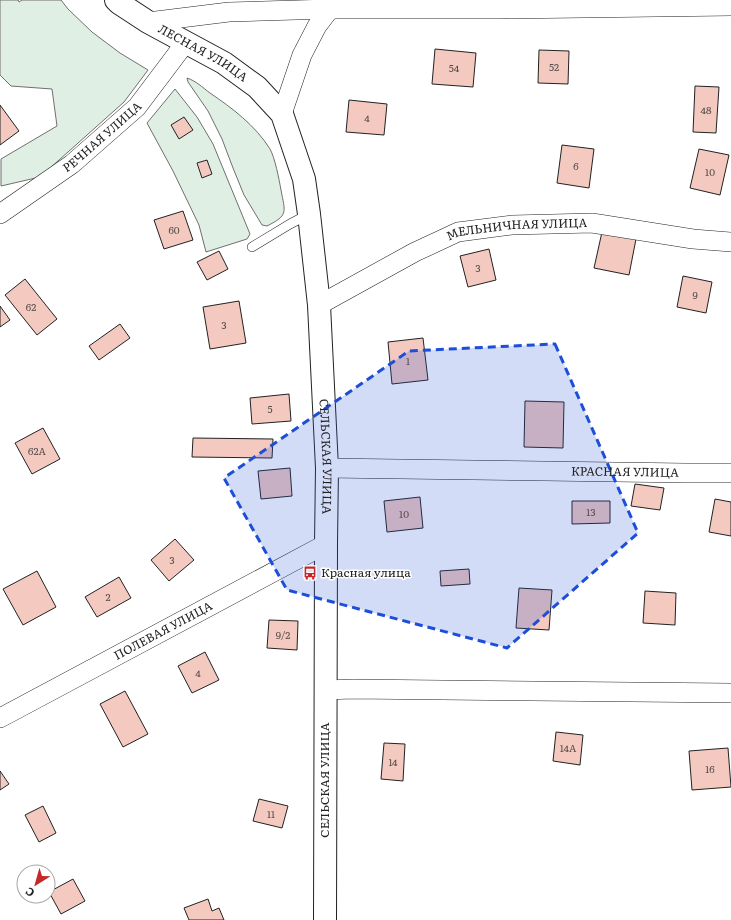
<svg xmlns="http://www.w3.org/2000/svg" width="731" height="920" font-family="Literata,serif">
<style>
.green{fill:#e0efe3;stroke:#6f6f6f}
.building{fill:#f3c9c0;stroke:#222}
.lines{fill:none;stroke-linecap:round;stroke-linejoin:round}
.service-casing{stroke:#222;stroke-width:10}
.minor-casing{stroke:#222;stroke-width:20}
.secondary-casing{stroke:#222;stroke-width:24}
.service{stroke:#fff;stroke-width:9}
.minor{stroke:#fff;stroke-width:19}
.secondary{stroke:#fff;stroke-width:22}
.marked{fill:#1d4ed8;fill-opacity:0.2;stroke:#1d4ed8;stroke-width:3;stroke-dasharray:8 5;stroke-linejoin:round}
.labels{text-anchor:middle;stroke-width:3;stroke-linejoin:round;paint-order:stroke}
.number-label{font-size:10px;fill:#564c4a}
.street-label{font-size:12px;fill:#222;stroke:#fff}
.poi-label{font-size:12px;fill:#222;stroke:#fff;text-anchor:start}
</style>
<rect width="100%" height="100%" fill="#fff"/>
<path class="green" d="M0 0H18L19 2 22 0H61L68 9 92 32 120 53 148 70 124 102 40 177 1 186V159L57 126 52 89 11 86 0 75Z
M187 78C196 81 202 87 210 93 232 108 255 125 270 149 275 158 279 179 281 190 285 212 289 215 267 226L262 225 244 195 233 168 222 139 208 111 188 82Z
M175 89 197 117 213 144 250 234 247 239 206 252 199 225 173 171 147 123Z"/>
<path class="building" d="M435 49 476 53 473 87 432 84Z
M539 50 569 51 568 84 538 83Z
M695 86 719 87 716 133 693 132Z
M349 100 387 104 384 135 346 132Z
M0 105 19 131 0 145Z
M184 117 193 130 179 139 171 125Z
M562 145 594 149 589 188 557 183Z
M699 149 729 155 720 195 690 188Z
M207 160 212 174 202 178 197 163Z
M183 211 193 240 164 249 154 220Z
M602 232 636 239 629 275 594 268Z
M489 249 496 280 468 287 460 256Z
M219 251 228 269 207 280 197 262Z
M683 276 712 282 706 313 677 307Z
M25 279 57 319 37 335 5 295Z
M239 301 246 343 210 349 203 307Z
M0 306 10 320 0 327Z
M120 324 130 338 99 360 89 346Z
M423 338 428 380 392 384 388 342Z
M289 394 291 421 252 424 250 398Z
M525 401 564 402 563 448 524 447Z
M43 428 60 459 32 474 15 443Z
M193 438 273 439 272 458 192 457Z
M290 468 292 496 261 499 258 471Z
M635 484 664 488 660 510 631 506Z
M420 497 423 528 387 532 384 501Z
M715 499 731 502V536L709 532Z
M572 501H610V523L572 524Z
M175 539 194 560 169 581 151 560Z
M469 569 470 584 441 586 440 571Z
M37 571 56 607 23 625 3 589Z
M119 577 131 598 97 617 85 597Z
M519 588 552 590 549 630 516 628Z
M645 591 676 593 675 625 643 623Z
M269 620 298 621 297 650 267 648Z
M205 652 219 680 192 693 178 666Z
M125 691 148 734 123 747 100 704Z
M556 732 583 735 580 765 553 761Z
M384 743 405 744 403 781 381 779Z
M728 748 731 787 692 790 689 751Z
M0 771 9 784 0 790Z
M259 799 288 806 282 828 253 821Z
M43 806 56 833 39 842 25 815Z
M73 879 85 901 61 914 49 892Z
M208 899 212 911 219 908 224 920H189L184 908Z"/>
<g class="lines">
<g class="service-casing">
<path id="service" d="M252 247 290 224 309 214"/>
</g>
<g class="minor-casing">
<g id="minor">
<path d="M148 22 229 12 330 9H500L731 6"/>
<path d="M282 114 302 55 317 26 330 9"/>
<path id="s1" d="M0 214 72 164 137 107 186 42"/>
<path id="s2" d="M319 305 415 252 458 232 512 225 592 223 693 239 731 242"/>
<path id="s3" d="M327 468 686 473H731"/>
<path d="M326 690 353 689 731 693"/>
<path id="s4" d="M0 718 326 544"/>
</g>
</g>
<g class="secondary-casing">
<g id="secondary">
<path id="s5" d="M116 0 119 3 148 22 224 63 257 87 282 114 304 179 309 214 319 305 327 468 326 544 325 920"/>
</g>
</g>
<use href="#service" class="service"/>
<use href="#minor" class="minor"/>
<use href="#secondary" class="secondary"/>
</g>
<path class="marked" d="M555 344 638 533 507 648 287 590 224 478 409 351Z"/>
<defs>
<g id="bus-bare" transform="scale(1.08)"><path d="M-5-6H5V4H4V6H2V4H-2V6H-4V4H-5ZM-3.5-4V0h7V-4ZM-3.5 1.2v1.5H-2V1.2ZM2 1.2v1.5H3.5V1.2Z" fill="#c62828" stroke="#fff" stroke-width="2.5" paint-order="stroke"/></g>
</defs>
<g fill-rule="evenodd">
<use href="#bus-bare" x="310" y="573"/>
</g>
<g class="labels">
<g class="number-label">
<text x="554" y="71">52</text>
<text x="454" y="72">54</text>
<text x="706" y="114">48</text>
<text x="367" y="122">4</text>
<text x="576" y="170">6</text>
<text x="710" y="176">10</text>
<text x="174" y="234">60</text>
<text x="478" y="272">3</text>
<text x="695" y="299">9</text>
<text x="31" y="311">62</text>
<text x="224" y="329">3</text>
<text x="408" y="365">1</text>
<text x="270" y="413">5</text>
<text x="37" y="455">62А</text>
<text x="591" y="516">13</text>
<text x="404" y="518">10</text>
<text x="172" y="564">3</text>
<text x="108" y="601">2</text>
<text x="283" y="639">9/2</text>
<text x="198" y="677">4</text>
<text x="568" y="752">14А</text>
<text x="393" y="766">14</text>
<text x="710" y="773">16</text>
<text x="271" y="818">11</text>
</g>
<g class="street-label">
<text dy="4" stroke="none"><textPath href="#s5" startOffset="102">ЛЕСНАЯ УЛИЦА</textPath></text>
<text dy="4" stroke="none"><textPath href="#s1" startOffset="128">РЕЧНАЯ УЛИЦА</textPath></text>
<text dy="4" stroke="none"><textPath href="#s2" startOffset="216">МЕЛЬНИЧНАЯ УЛИЦА</textPath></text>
<text dy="4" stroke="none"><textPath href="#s5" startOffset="550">СЕЛЬСКАЯ УЛИЦА</textPath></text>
<text dy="4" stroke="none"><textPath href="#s3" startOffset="298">КРАСНАЯ УЛИЦА</textPath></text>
<text dy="4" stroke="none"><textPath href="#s4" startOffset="185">ПОЛЕВАЯ УЛИЦА</textPath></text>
<text transform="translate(325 780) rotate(-90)" y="4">СЕЛЬСКАЯ УЛИЦА</text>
</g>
<g class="poi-label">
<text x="321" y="577">Красная улица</text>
</g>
</g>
<g transform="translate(36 884) rotate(217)"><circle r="19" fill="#ffffff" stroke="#a7a7a7"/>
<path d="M0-3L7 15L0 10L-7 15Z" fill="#c62828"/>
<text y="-6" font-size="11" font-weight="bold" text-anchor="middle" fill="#222222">С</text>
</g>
</svg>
